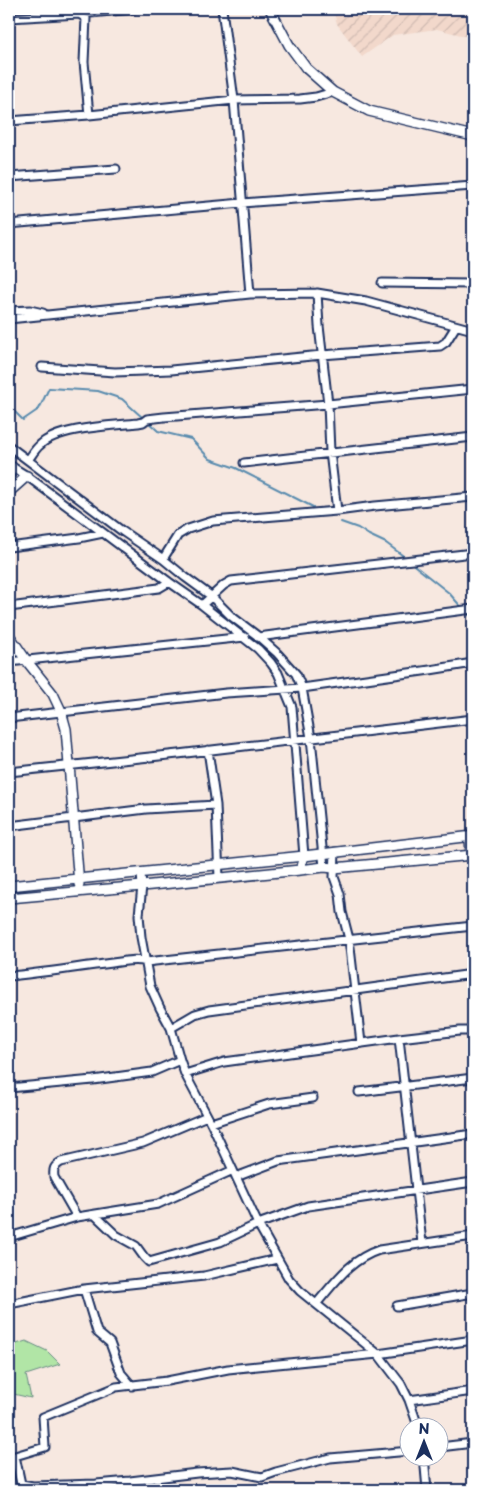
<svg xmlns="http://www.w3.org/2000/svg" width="482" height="1499" font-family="'Playpen Sans',sans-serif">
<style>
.industrial{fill:url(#industrial-furrows)}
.grass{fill:#b1e5a6;stroke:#668a82}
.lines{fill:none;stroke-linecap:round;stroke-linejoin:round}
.stream{stroke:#598bae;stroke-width:2}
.minor-casing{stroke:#1b2f5e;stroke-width:11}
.tertiary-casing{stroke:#1b2f5e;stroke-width:12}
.minor{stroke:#fff;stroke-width:7}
.tertiary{stroke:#fff;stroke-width:9}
</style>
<defs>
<pattern id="industrial-furrows" width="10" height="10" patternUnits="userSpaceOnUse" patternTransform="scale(1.25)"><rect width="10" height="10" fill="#f2d8cb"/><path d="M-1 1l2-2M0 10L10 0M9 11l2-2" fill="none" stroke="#cfbab1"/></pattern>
</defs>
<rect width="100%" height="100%" fill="#f7e8e0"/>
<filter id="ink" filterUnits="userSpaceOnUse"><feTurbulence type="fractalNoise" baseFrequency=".02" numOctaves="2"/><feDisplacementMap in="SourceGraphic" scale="10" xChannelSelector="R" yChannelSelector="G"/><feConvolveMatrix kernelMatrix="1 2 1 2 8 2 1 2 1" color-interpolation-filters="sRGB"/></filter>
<g filter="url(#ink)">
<path class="industrial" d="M333 9H473V38L437 29 393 35 362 57 337 24Z"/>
<path class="grass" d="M26 1341 47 1351 60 1364 26 1375 31 1398 9 1393V1344L10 1346Z"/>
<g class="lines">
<path class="stream" d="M9 406 23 420 39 409 49 388 98 391 122 399 143 418
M147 421 158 431 191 439 210 459 236 468 313 507
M341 522 358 528 369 535 386 543 406 558
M410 562 449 593 463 609
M466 612 473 619"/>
<g class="minor-casing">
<path id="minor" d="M78 9 79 14 86 18 84 62 89 115
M222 9 234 100 250 294
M9 18 79 14 134 9
M9 121 89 115 234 100 300 99 316 97 333 92
M9 177 116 169
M9 224 242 203 473 186
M382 283 473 284
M317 293 319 326 328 404 330 452 337 511
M9 311 30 310 43 313
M9 319 250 294 317 293 366 301 473 330
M42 367 115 372 171 370 322 355 440 346 446 342 456 326
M9 446 122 531 163 559 185 577 211 596 231 616 259 637 277 653 296 674 302 688 311 738 324 867
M28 460C32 455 35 449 40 445 58 427 113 426 138 423L143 422 147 419 164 417 328 404 473 389
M244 463 473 437
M9 465 27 476 169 582 202 605 258 649 271 663 278 673 292 707 304 856 300 870
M9 547 79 538 103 533
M163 559 178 535 188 529 213 521 337 511 375 506 473 497
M202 605 224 585 231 581 473 553
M9 607 159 588 169 582
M258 637 473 609
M9 662 245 637
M9 718 226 693 302 688 430 670 473 663
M208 750 216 805 219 878
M9 772 178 754 473 719
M9 826 146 809 216 805
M335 852 334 877 340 894 342 912 349 939 361 1043
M141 874 142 886 139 915 141 937 150 986 160 1008 171 1028 180 1060 185 1074 211 1123 258 1224 289 1279 300 1291 378 1354 401 1384 409 1400 418 1426
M9 976C43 973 78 967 112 963 124 962 134 958 146 962L473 926
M171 1028 195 1014 209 1010 473 974
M399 1038 422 1243
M185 1074 224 1062 399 1038 460 1031H473
M9 1088 93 1080 152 1072 180 1060
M359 1092 473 1078
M211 1123 269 1104 313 1098
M236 1177 278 1161 473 1134
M95 1215 116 1235 136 1246 144 1257 149 1262 220 1242 258 1224 308 1206 473 1182
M77 1217 54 1177C53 1169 54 1166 61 1162L143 1143 207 1116
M9 1237 77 1217 158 1204 233 1170
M84 1289 97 1332 110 1343 121 1373 132 1386
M317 1303C335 1282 351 1259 379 1250L473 1236
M9 1304 84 1289 204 1276 277 1259
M397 1306 473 1293
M409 1400 473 1391
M440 1447 473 1443
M410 1451 330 1458 276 1472 262 1477 232 1471 197 1473 130 1481 96 1484 33 1486 21 1484 15 1456 45 1447 43 1417 116 1387 167 1381 228 1369 378 1354 473 1340
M424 1456 427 1490"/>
</g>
<g class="tertiary-casing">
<path id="tertiary" d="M270 9 289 45 306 68 333 92 369 111 473 136
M9 476 12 467
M9 492 27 476
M9 635 26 660 53 694 61 711 66 729 79 884
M470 836 471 855 473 860
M9 886 304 856 473 836
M9 898 142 886 300 870 324 867 334 868 473 855"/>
</g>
<use href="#minor" class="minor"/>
<use href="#tertiary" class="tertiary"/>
</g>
</g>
<rect width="482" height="1499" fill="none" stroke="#fff" stroke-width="30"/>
<rect x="15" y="15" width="452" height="1469" fill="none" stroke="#1b2f5e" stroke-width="2" filter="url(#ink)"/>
<g transform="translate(424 1442)"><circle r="24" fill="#ffffff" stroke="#a4acbf"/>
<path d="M0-4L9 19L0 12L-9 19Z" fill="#1b2f5e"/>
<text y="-8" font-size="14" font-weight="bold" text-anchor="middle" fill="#1b2f5e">N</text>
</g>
</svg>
